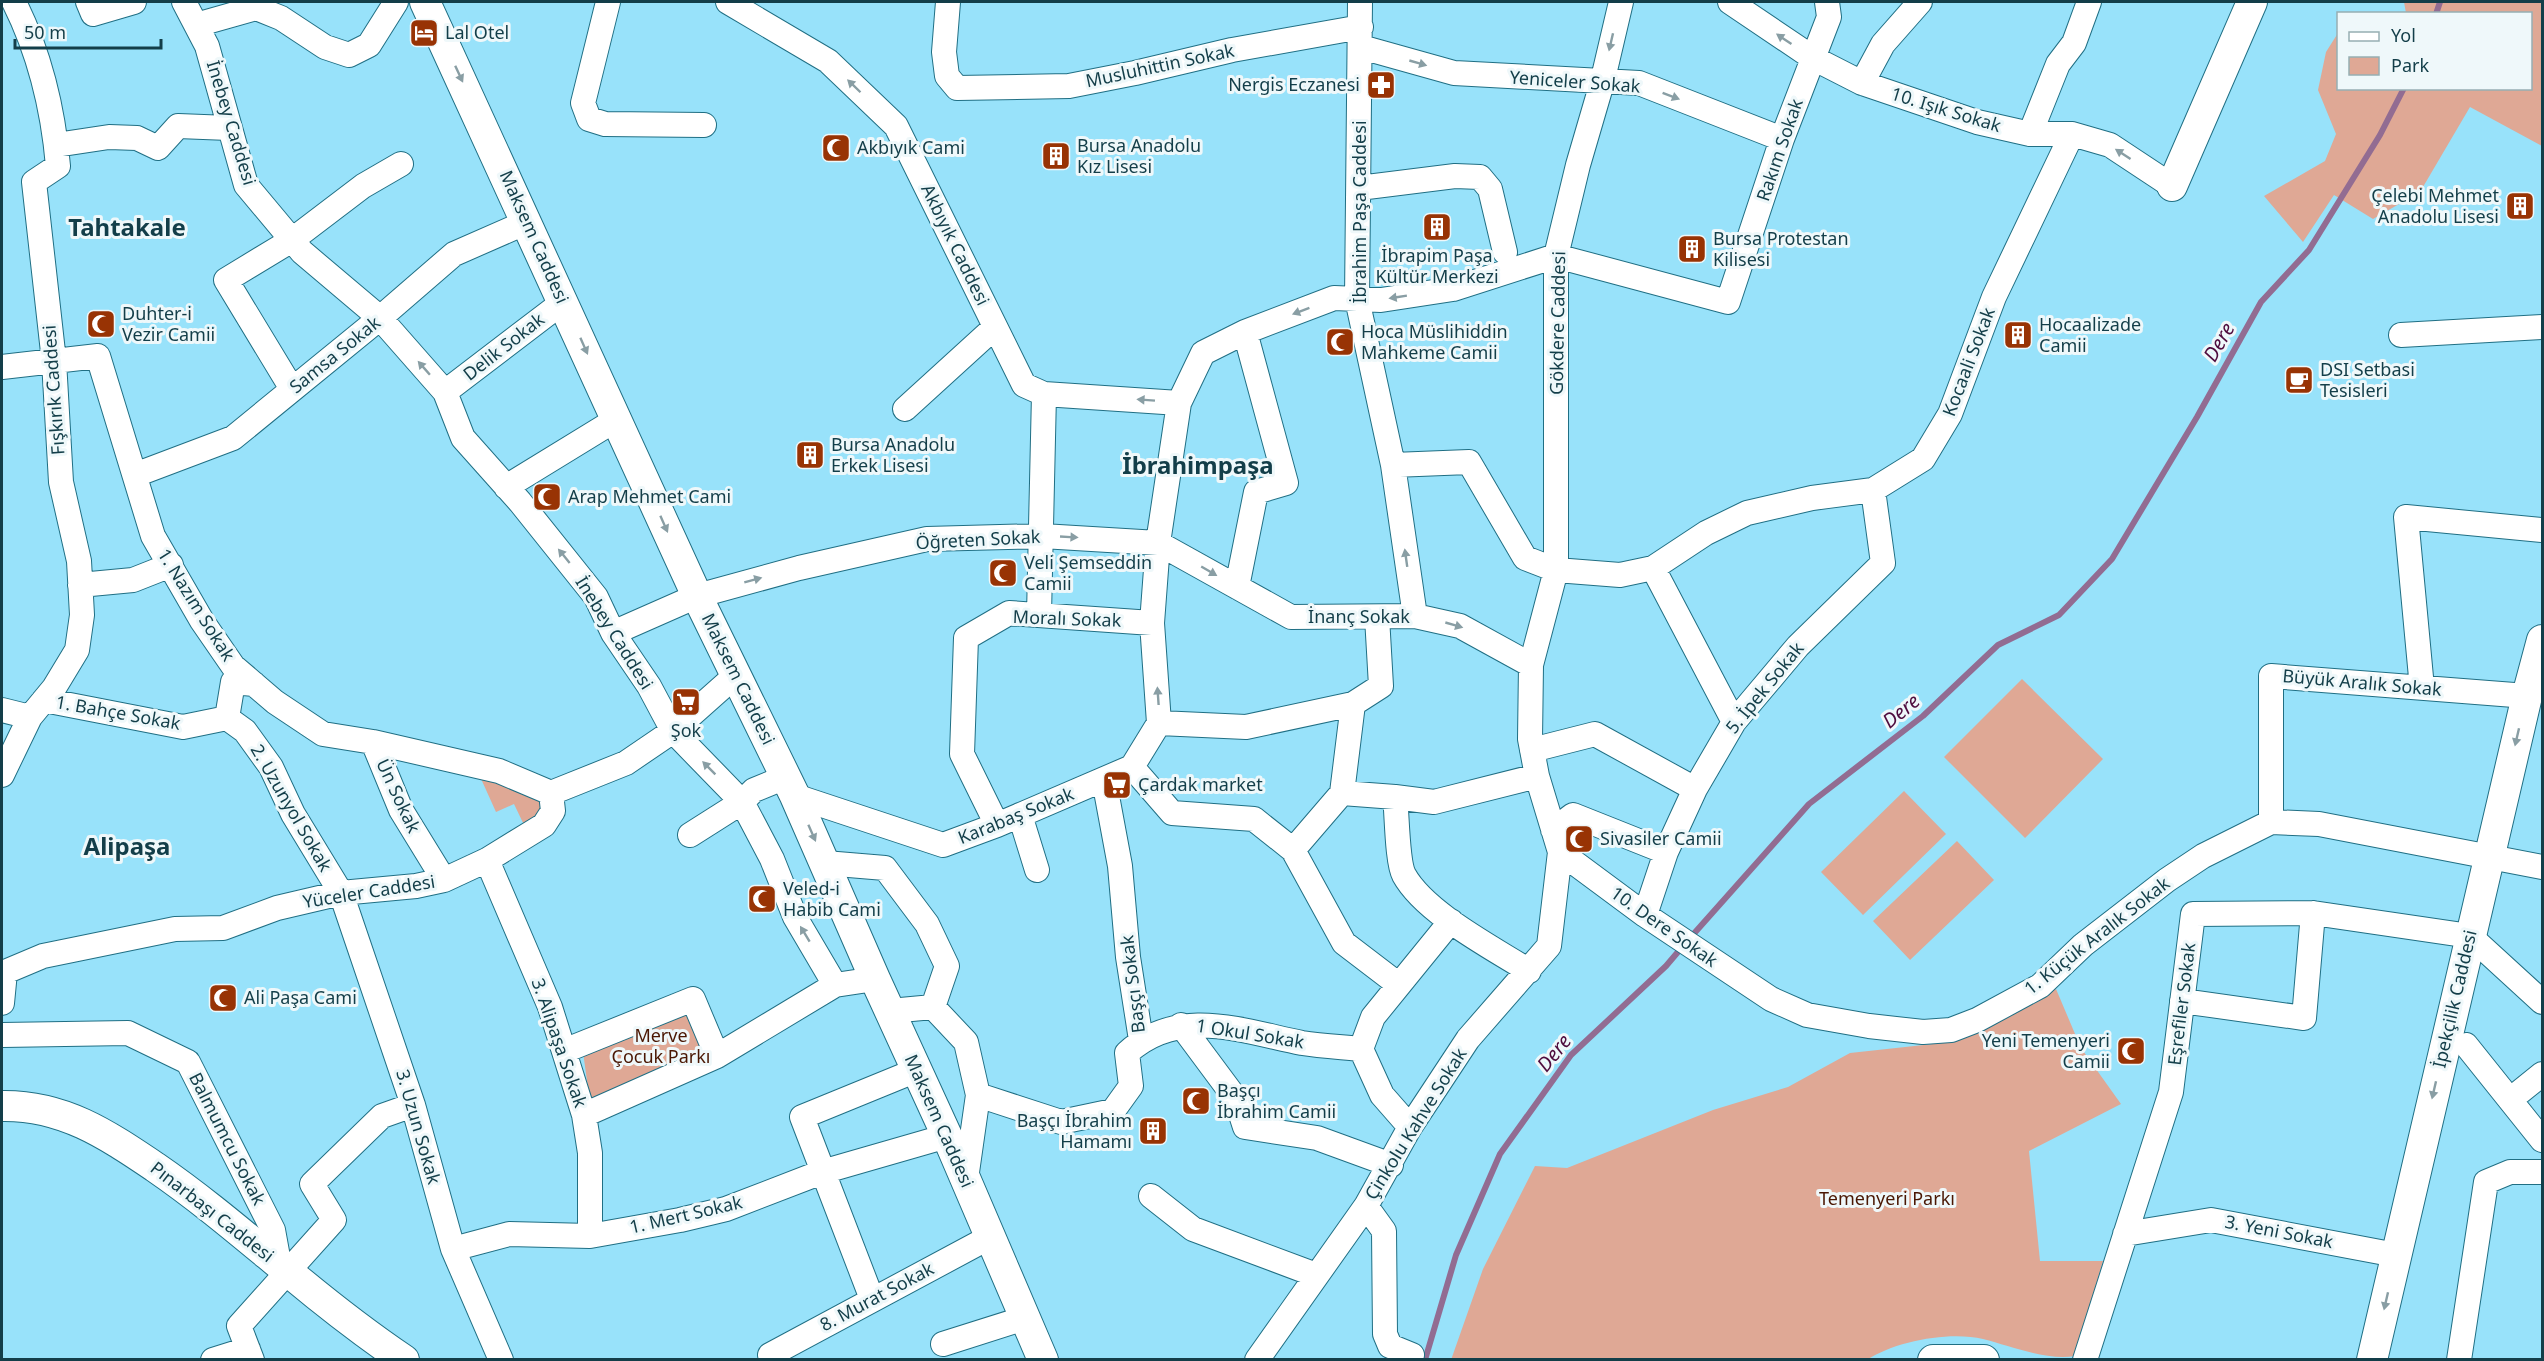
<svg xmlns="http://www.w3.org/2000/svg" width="2544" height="1361" font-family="'Noto Sans',sans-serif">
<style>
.green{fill:#dfa895}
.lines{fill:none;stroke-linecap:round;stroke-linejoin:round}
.stream{stroke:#926c92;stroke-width:6}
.minor-casing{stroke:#206f84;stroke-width:26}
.major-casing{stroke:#206f84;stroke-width:32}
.minor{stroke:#fff;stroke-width:24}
.major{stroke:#fff;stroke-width:30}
.oneway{fill:#899ea4}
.labels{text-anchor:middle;stroke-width:6;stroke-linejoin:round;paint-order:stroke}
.poi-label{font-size:18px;fill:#133e49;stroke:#eff8fa;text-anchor:start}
.street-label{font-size:18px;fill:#133e49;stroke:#eff8fa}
.park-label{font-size:18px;fill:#4a1703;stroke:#eff8fa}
.water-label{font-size:20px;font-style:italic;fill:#4e0c3e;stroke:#eff8fa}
.district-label{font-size:24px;font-weight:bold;fill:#133e49;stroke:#eff8fa}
</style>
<rect width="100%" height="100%" fill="#98e2fa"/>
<path class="green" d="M2404 2H2542V146L2470 107 2420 192 2373 219 2334 195 2303 242 2264 196 2325 161 2336 134 2318 90 2326 52 2338 33V88H2530V14L2406 13Z
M2022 679 2103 759 2025 838 1944 757Z
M473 761 538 787C542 808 543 813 525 827L514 804 496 812Z
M1904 791 1946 834 1863 915 1821 872Z
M1957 841 1994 880 1910 960 1873 921Z
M2056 989 2081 1048 2121 1104 2029 1151 2040 1261H2103L2075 1356C2047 1361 2011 1346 1983 1339 1950 1331 1895 1341 1867 1360H1451L1483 1269 1535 1166 1567 1168 1713 1110 1788 1087 1850 1053 1942 1043Z
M689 1008 707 1055 590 1102 583 1052Z"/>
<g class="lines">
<path class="stream" d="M2436 14 2440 2
M1690 938 1809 804 1923 716 1998 645 2059 615 2112 559 2197 417 2261 302 2309 250 2380 135 2404 88
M1425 1360 1456 1255 1500 1154 1571 1055 1666 966 1683 946"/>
<g class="minor-casing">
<path id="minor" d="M88 2 93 14 134 2
M184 2 207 46 246 185 302 252 380 318 445 392 463 438 520 502 596 597 613 633 649 686 673 731 742 802 772 859 795 917 835 985
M608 2 583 103 589 119 605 124 704 125
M728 2 828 61 896 126 1024 385 1044 394 1179 403 1203 353 1245 332 1334 298 1381 300 1453 289 1556 256 1728 302 1782 139 1829 17 1827 2
M948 2 944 52 947 76 957 88 1069 86 1135 73 1232 50 1361 27
M1360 2 1357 299 1393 465 1415 616
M1730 2 1813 58 1862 83 1977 122 2030 134H2072L2110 145 2172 186
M196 25 256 8 281 18 325 47 349 55 369 45 396 2
M1361 47 1454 73 1639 83 1782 139
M1862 83 1883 44 1920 2
M2030 134 2058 64 2074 43 2089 2
M56 145 109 137 137 138 158 148 178 126 229 128
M1359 188 1455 176 1480 177 1490 189 1505 252
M2401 335 2542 327
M2 367 98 356 153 536 202 621 233 666 275 702 323 734 373 742 499 771 551 793
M292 389 226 280 292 240 363 186 401 164
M445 392 563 302
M905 409 995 327
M1393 465 1469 462 1525 558 1556 570 1620 575 1653 568 1706 533 1747 513 1812 498 1873 490 1923 459 1950 414 1994 297 2072 134
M135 475 233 438 380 318 454 254 527 222
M506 487 617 419
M1653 568 1734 722
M80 585 133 580 171 565
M1237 587 1256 492 1286 483 1245 332
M1039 615 1044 394
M613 633 697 596 799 568 927 539 1042 536 1158 543 1291 617 1415 616 1460 626 1531 665
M254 684 233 682 227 718 245 731 271 767 293 814 341 893 413 1105 453 1249 501 1360
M2422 688 2406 517 2542 530
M44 700 183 727 227 718
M2 710 30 717
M1159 723 1246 727 1353 704
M373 742 401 810 444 880
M1532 750 1595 734 1695 789
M1132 767 1172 813 1254 819 1293 850 1344 943 1399 985 1373 1017 1361 1049 1382 1095 1410 1127
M1132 767 1159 723 1152 623 1158 543 1179 403
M2 775 30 717 54 688 77 650 82 615 79 561 61 482 54 361 34 182 58 166C53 108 40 54 14 2
M1104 780 1120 866 1128 957 1141 1040
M1342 793 1395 797 1434 802 1537 776
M795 796 943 845 997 825 1132 767
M1395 797C1397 813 1397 862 1404 875 1425 913 1493 948 1529 971
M1020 815 1037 870
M2271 822V676L2527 696
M997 825 962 754 966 638 1009 613 1152 623
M1553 830 1573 815 1666 852
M690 835 742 802 754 790 786 777
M1293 850 1342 793 1353 704 1381 686 1377 617
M1560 852 1645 915 1771 999 1807 1015 1869 1026 1923 1032 1951 1030 1977 1020 2040 986 2083 945 2167 880 2203 856 2271 822 2319 824 2542 867
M487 860 550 1007 584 1115 590 1153V1236
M825 863 885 868 927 924 947 966 933 1007
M1645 915 1666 852 1695 789 1734 722 1798 646 1883 563 1873 490
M5 972 43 956 175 929 223 928 277 908 341 893 416 886 444 880 487 860 544 825 553 811 551 793 626 763 673 731 736 675
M1399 985 1451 921
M2182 1001 2304 1018 2313 913
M2 1003 5 972
M890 1011 933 1007 966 1042 978 1095 966 1179
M1181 1025 1236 1099 1245 1127 1317 1138 1391 1165
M2 1035 128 1033 188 1062 273 1230 279 1263
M2466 1045 2542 1140
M564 1051 693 999 717 1056
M978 1095 1061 1122 1113 1111 1131 1086 1127 1053C1178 1006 1242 1031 1302 1043 1321 1046 1341 1047 1361 1049
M2511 1099 2542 1074
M584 1115 717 1056 835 985 875 979
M1151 1196 1193 1229 1316 1275
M1366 1206 1384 1231 1385 1334 1390 1346 1412 1355
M2125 1234 2211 1220 2396 1255
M453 1249 509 1234 590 1236 680 1220 726 1209 822 1172 947 1136
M872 1299 802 1117 917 1070
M943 1344 1025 1318
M213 1360 248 1349
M252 1360 239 1326 334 1220 312 1184 382 1116 413 1105
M772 1360 770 1355 990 1237
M1257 1360 1366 1206 1410 1127 1468 1039 1549 946 1560 852 1537 776 1530 739 1531 665 1556 570V256L1578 165 1602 83 1621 2
M2085 1360 2171 1092 2193 914 2313 913 2470 936 2542 1002
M2459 1360 2486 1182 2510 1172H2542"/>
</g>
<g class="major-casing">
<path id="major" d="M425 2 697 596 795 796 875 979 947 1136 1043 1360
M2172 186 2252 2
M2 1106C63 1105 106 1134 155 1167 203 1200 246 1237 291 1274 327 1304 364 1333 404 1360
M1933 1360H1984
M2372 1360 2527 696 2542 640"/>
</g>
<use href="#minor" class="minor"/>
<use href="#major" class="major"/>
</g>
<defs><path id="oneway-solid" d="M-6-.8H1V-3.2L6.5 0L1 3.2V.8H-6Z" transform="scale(1.5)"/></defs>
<g class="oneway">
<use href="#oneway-solid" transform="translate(1784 39) rotate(-146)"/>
<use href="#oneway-solid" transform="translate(1611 42) rotate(103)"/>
<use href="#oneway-solid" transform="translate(1418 63) rotate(16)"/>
<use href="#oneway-solid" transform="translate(459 74) rotate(65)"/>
<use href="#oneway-solid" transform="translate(854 86) rotate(-136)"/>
<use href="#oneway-solid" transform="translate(1671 96) rotate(21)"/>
<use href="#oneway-solid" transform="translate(2123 154) rotate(-147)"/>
<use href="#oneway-solid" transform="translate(1398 297) rotate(171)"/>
<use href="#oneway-solid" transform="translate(1301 311) rotate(159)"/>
<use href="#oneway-solid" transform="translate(584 346) rotate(66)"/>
<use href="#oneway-solid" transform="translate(424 368) rotate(-131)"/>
<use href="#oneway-solid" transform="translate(1146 400) rotate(-176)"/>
<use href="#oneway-solid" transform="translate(664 524) rotate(66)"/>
<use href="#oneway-solid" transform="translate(1069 537) rotate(3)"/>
<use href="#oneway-solid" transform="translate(564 556) rotate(-129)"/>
<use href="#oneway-solid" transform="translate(1406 558) rotate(-98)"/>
<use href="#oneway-solid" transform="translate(1209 571) rotate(30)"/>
<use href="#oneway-solid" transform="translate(753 580) rotate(-15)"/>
<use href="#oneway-solid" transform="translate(1454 625) rotate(16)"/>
<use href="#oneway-solid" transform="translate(1158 696) rotate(-94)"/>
<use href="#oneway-solid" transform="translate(2517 737) rotate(103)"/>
<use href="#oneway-solid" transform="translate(709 768) rotate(-135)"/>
<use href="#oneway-solid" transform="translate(812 833) rotate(66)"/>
<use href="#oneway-solid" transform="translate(805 934) rotate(-121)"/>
<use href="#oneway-solid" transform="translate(2434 1090) rotate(103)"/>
<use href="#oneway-solid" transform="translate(2386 1301) rotate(103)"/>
</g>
<defs>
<g id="hotel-square" transform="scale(1.5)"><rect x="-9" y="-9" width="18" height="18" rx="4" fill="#983304" stroke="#eff8fa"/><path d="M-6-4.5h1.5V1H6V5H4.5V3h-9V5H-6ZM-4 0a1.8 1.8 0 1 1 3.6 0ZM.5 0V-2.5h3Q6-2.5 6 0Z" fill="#fff"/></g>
<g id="pharmacy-square" transform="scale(1.5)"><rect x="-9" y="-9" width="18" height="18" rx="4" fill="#983304" stroke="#eff8fa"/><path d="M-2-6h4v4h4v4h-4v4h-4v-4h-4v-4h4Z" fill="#fff"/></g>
<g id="mosque-square" transform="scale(1.5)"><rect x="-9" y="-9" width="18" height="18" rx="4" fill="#983304" stroke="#eff8fa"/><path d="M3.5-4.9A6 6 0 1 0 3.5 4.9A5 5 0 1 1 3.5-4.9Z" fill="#fff"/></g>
<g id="building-square" transform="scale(1.5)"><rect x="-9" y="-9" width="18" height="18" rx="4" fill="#983304" stroke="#eff8fa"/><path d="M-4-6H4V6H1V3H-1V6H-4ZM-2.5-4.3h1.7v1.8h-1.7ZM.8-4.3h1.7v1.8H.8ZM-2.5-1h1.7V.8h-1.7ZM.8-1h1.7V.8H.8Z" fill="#fff"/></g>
<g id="cafe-square" transform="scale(1.5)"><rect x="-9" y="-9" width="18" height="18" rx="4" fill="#983304" stroke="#eff8fa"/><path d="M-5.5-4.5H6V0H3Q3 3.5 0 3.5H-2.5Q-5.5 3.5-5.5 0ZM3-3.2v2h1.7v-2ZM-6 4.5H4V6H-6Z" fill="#fff"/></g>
<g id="supermarket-square" transform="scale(1.5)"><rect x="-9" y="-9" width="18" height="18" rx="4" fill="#983304" stroke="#eff8fa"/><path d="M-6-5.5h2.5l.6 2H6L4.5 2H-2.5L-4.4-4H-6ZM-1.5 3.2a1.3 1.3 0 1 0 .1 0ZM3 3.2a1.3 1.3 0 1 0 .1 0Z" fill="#fff"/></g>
</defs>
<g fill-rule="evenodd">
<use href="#hotel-square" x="424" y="33"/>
<use href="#pharmacy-square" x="1381" y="85"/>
<use href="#mosque-square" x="836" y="148"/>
<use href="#building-square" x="1056" y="156"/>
<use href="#building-square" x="2520" y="206"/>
<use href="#building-square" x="1437" y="227"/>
<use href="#building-square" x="1692" y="249"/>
<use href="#mosque-square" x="101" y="324"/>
<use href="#building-square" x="2018" y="335"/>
<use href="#mosque-square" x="1340" y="342"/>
<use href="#cafe-square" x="2299" y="380"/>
<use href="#building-square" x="810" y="455"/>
<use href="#mosque-square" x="547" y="497"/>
<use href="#mosque-square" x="1003" y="573"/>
<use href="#supermarket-square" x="686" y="702"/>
<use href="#supermarket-square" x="1117" y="785"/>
<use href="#mosque-square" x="1579" y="839"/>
<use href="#mosque-square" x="762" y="899"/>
<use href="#mosque-square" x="223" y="998"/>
<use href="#mosque-square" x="2131" y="1051"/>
<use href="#mosque-square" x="1196" y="1101"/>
<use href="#building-square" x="1153" y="1131"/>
</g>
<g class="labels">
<g class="poi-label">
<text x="445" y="39">Lal Otel</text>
<text x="1360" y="91" text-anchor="end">Nergis Eczanesi</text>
<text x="1077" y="152">Bursa Anadolu<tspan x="1077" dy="21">Kız Lisesi</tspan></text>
<text x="857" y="154">Akbıyık Cami</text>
<text x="2499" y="202" text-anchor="end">Çelebi Mehmet<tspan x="2499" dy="21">Anadolu Lisesi</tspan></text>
<text x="1713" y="245">Bursa Protestan<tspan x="1713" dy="21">Kilisesi</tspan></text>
<text x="1437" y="262" text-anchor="middle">İbrapim Paşa<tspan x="1437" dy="21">Kültür Merkezi</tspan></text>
<text x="122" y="320">Duhter-i<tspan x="122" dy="21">Vezir Camii</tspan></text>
<text x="2039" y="331">Hocaalizade<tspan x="2039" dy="21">Camii</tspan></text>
<text x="1361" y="338">Hoca Müslihiddin<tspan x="1361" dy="21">Mahkeme Camii</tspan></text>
<text x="2320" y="376">DSI Setbasi<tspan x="2320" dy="21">Tesisleri</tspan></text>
<text x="831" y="451">Bursa Anadolu<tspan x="831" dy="21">Erkek Lisesi</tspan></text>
<text x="568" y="503">Arap Mehmet Cami</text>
<text x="1024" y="569">Veli Şemseddin<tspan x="1024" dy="21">Camii</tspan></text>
<text x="686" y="737" text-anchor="middle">Şok</text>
<text x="1138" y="791">Çardak market</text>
<text x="1600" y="845">Sivasiler Camii</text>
<text x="783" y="895">Veled-i<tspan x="783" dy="21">Habib Cami</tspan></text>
<text x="244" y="1004">Ali Paşa Cami</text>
<text x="2110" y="1047" text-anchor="end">Yeni Temenyeri<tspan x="2110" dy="21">Camii</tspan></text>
<text x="1217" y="1097">Başçı<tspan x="1217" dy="21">İbrahim Camii</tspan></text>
<text x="1132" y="1127" text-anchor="end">Başçı İbrahim<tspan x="1132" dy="21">Hamamı</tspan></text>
</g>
<g class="street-label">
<text transform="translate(1160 66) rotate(-12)" y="6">Musluhittin Sokak</text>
<text transform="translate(1575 82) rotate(4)" y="6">Yeniceler Sokak</text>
<text transform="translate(1946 110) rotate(17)" y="6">10. Işık Sokak</text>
<text transform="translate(231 123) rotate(73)" y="6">İnebey Caddesi</text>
<text transform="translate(1780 150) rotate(-71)" y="6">Rakım Sokak</text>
<text transform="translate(1360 212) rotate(-90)" y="6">İbrahim Paşa Caddesi</text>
<text transform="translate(534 237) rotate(66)" y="6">Maksem Caddesi</text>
<text transform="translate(955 245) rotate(64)" y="6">Akbıyık Caddesi</text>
<text transform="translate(1558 323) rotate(-89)" y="6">Gökdere Caddesi</text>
<text transform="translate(504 347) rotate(-38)" y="6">Delik Sokak</text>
<text transform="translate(335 355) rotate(-39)" y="6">Samsa Sokak</text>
<text transform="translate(1969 362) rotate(-69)" y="6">Kocaali Sokak</text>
<text transform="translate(54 390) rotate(-94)" y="6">Fışkırık Caddesi</text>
<text transform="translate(978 540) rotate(-3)" y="6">Öğreten Sokak</text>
<text transform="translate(196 605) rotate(58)" y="6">1. Nazım Sokak</text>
<text x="1359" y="623">İnanç Sokak</text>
<text transform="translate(1067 619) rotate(2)" y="6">Moralı Sokak</text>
<text transform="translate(614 633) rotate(58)" y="6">İnebey Caddesi</text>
<text transform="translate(738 679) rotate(64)" y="6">Maksem Caddesi</text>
<text transform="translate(2362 683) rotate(5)" y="6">Büyük Aralık Sokak</text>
<text transform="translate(1765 688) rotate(-51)" y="6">5. İpek Sokak</text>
<text transform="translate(118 713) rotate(10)" y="6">1. Bahçe Sokak</text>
<text transform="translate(398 796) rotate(65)" y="6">Ün Sokak</text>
<text transform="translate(291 808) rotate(60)" y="6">2. Uzunyol Sokak</text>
<text transform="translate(1016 816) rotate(-22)" y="6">Karabaş Sokak</text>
<text transform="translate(369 892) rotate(-9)" y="6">Yüceler Caddesi</text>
<text transform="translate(1664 927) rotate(35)" y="6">10. Dere Sokak</text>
<text transform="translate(2097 936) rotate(-38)" y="6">1. Küçük Aralık Sokak</text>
<text transform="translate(1133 984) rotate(-97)" y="6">Başçı Sokak</text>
<text transform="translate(2455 999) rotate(-77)" y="6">İpekçilik Caddesi</text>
<text transform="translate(2182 1004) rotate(-83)" y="6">Eşrefiler Sokak</text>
<text transform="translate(1250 1034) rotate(9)" y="6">1 Okul Sokak</text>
<text transform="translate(559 1043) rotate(71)" y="6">3. Alipaşa Sokak</text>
<text transform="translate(939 1121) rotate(66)" y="6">Maksem Caddesi</text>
<text transform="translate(1416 1124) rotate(-58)" y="6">Çinkolu Kahve Sokak</text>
<text transform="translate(418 1127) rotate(74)" y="6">3. Uzun Sokak</text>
<text transform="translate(227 1139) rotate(63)" y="6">Balmumcu Sokak</text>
<text transform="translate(212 1212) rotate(38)" y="6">Pınarbaşı Caddesi</text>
<text transform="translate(686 1215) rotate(-13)" y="6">1. Mert Sokak</text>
<text transform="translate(2279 1232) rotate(11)" y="6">3. Yeni Sokak</text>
<text transform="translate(877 1297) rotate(-28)" y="6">8. Murat Sokak</text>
</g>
<g class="park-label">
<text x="661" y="1042">Merve<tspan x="661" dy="21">Çocuk Parkı</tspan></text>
<text x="1887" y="1205">Temenyeri Parkı</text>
</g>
<g class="water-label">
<text transform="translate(2219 342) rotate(-60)" y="7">Dere</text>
<text transform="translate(1901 711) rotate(-39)" y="7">Dere</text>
<text transform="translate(1554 1053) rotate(-51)" y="7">Dere</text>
</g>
<g class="district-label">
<text x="127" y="236">Tahtakale</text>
<text x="1198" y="474">İbrahimpaşa</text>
<text x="127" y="855">Alipaşa</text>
</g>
</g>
<rect width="2544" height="1361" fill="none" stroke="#133e49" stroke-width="6"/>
<rect x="2337" y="12" width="195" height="78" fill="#eff8fa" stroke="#97aeb3" stroke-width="1.5"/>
<rect x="2349" y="32" width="30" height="9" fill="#ffffff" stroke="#97aeb3" stroke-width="1.5"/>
<text x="2391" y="42" font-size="18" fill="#133e49">Yol</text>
<rect x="2349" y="57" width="30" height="18" fill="#dfa895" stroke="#97aeb3" stroke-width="1.5"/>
<text x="2391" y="72" font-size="18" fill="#133e49">Park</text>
<path d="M15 39v9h146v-9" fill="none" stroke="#133e49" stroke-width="3"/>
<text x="24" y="39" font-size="18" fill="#133e49" stroke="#eff8fa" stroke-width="4.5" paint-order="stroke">50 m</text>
</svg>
